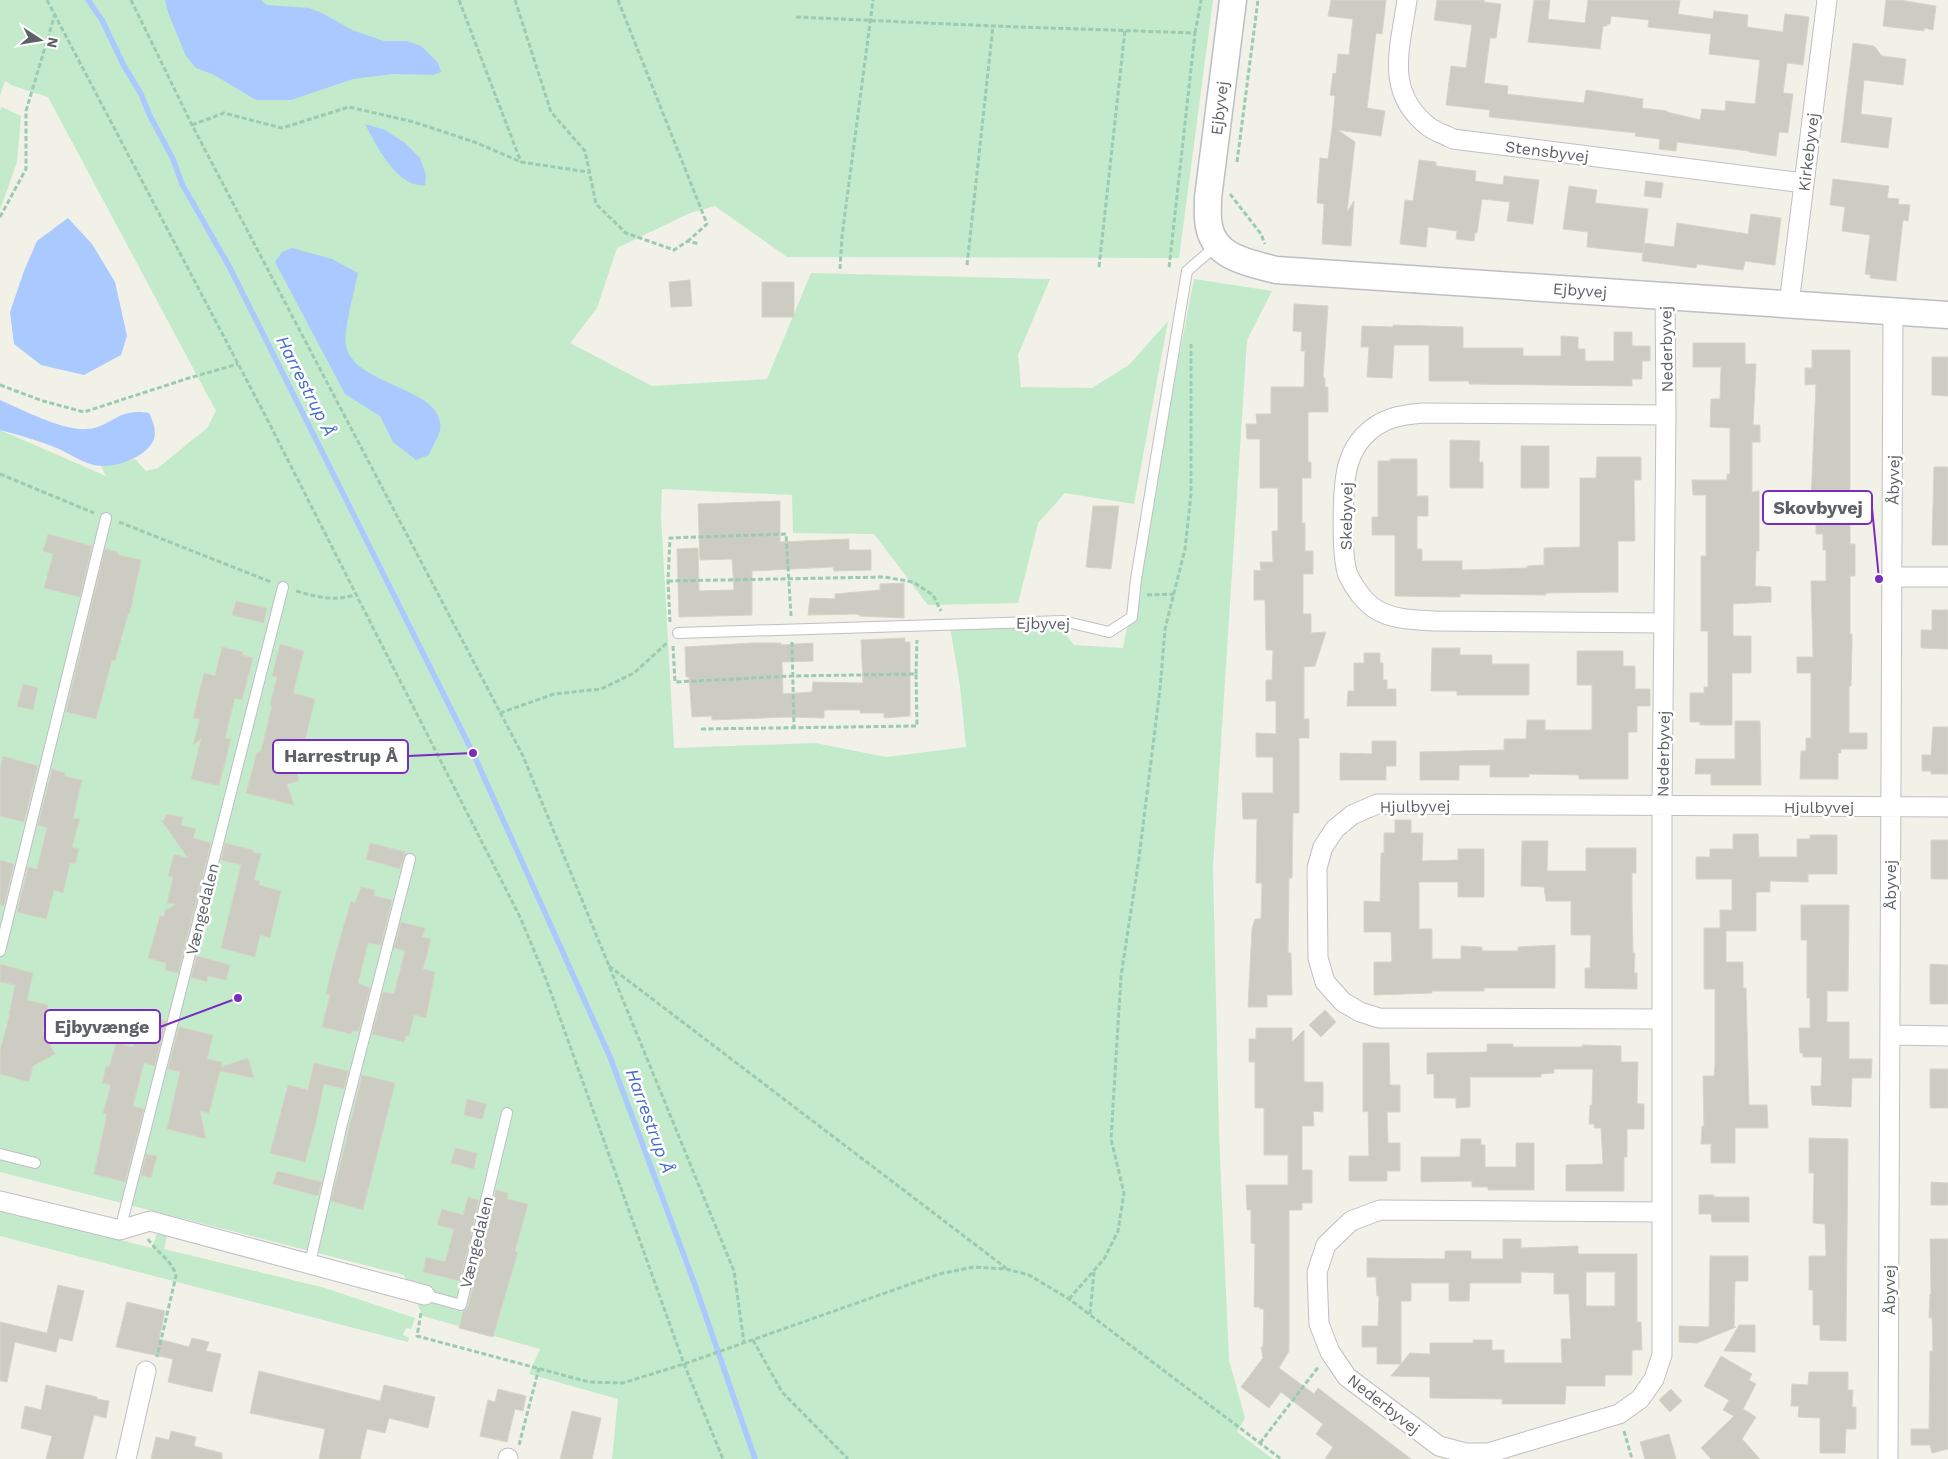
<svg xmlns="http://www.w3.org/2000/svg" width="1948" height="1459" font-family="'Work Sans',sans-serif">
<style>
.green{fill:#c3eacb}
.water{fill:#aac9ff}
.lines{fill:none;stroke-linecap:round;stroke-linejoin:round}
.stream{stroke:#aac9ff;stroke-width:5.5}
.building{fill:#ccccc3;stroke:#d7d5c5;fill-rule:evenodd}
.lane-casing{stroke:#bfbfc6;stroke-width:12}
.street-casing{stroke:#bfbfc6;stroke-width:21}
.secondary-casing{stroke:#bcbec5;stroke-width:29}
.path{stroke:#9bcbb2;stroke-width:3;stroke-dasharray:5 2.5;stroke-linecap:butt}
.lane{stroke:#fff;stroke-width:10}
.street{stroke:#fff;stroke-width:19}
.secondary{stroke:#fff;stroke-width:26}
.labels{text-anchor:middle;stroke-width:5;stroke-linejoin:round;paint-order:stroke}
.street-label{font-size:16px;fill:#5e6168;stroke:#fff}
.water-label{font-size:18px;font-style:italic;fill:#446bcb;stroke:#fff}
.leader{fill:none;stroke:#7b2cbf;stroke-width:2}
.callout-dot{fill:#7b2cbf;stroke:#fff;stroke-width:2}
.callout{fill:#fff;stroke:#7b2cbf;stroke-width:2}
.callout-label{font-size:18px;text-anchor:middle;font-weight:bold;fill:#5e6168}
</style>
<rect width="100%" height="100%" fill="#f1f1e7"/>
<path class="green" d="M0 0H1213L1179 258 787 257 715 206 690 213 617 248 597 308 570 343 652 386 767 379 811 273 1050 279 1018 355 1021 387 1092 388 1129 365 1168 321 1134 504 1065 493 1038 523 1018 603 928 605 874 534 793 533 792 495 662 489 661 517 674 748 815 743 886 757 966 747 960 686 950 627 1058 624 1074 645 1123 648 1194 279 1272 291 1247 340 1213 867 1219 1134 1229 1360 1245 1418 1237 1432 1273 1459H612L618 1399 529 1374 540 1349 423 1316 404 1275 0 1172V430L106 476 101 466 135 459 146 471 158 468 207 428 216 411 48 97 13 86 5 81 0 95Z
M2 107 21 116 17 162 0 210V110Z
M0 1209 152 1248 157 1233 167 1236 164 1249 325 1288 415 1318 411 1329 406 1328 403 1335 409 1338 408 1342 0 1236Z"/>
<path class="water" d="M165 0H261L267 5 309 8 322 13 352 30 384 41H407L421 46 438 63 441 72 433 75 393 74 353 79 291 100H256L214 75 196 68 186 56 169 15Z
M365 124 385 130 405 143 420 158 426 175 425 185C398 189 376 145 365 124Z
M68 218 92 244 115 282 127 336 121 355 84 375 41 365 14 344 10 312 24 271 37 241Z
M292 248 332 259 358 273C355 289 343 332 346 345 353 387 447 387 440 430 438 438 432 447 429 455L416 460 393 442 380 416 345 394 275 262 282 252Z
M0 400C23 410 63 431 87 429 112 427 117 407 149 413 156 428 159 439 145 451 134 460 117 466 102 466 87 466 72 455 59 449 40 441 20 435 0 430Z"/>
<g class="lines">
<path class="stream" d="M88 0 102 20 123 64 141 94 150 116 173 159 182 184 230 268 473 753 610 1057 695 1285 755 1459"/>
</g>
<path class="building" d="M1331 0H1386L1382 34 1376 33 1367 108 1385 111 1381 136 1338 130 1355 142 1347 212 1354 201 1351 246 1322 244 1324 204 1317 203 1320 158 1328 159 1332 129 1335 96 1330 95 1333 73 1336 74 1338 54 1349 55 1353 19 1328 16Z
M1437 0H1484V2L1501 4 1496 38H1490L1484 83 1508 86 1507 94 1584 103 1586 90 1643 99 1642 108 1667 111V112L1700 120 1702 109 1725 111 1726 101 1755 104 1760 60 1709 54 1711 34 1648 27 1649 20 1611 16 1610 24H1607V26H1603L1600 49 1528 42 1534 0H1550L1548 19 1585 23 1588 0H1680L1678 14 1713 19 1714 11 1748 15 1747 27 1783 32 1785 14 1809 17 1803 65 1787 63 1783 93 1793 94 1788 133 1779 132 1776 156 1749 152V151L1677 142 1676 151 1659 149 1660 139 1635 136 1636 133 1489 117 1490 110 1446 105 1451 66 1466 68 1472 25 1434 20Z
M1886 0H1900L1936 6 1933 30 1924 28V31L1883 26Z
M1853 43 1874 46 1882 56 1906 59 1903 85 1864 80 1861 114 1892 118 1888 148 1841 142Z
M1419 160 1436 162V166L1476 171 1475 181 1503 185 1504 176 1539 180 1533 224 1507 221 1510 202 1482 199 1477 233H1475L1474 241 1456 239 1457 231 1428 227 1426 247 1400 244 1405 200 1413 201Z
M1833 179 1889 186 1887 198 1899 199 1898 204 1910 205 1908 221 1903 220 1896 281 1870 278 1871 275 1865 274 1870 235 1842 231 1845 207 1830 205Z
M1646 181 1663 183 1661 198 1644 196Z
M1569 186 1597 190 1595 203 1648 209 1643 253 1587 247 1588 232 1563 229Z
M1751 214 1781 218 1775 265 1745 261 1743 270 1697 264 1696 268 1642 261 1644 243 1674 247 1677 223 1748 234Z
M690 280 692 306 671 307 669 282Z
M762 282H794V317H762Z
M1294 304 1328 306 1323 378H1325V387H1328V412H1308V462H1311V478H1302V523H1305V551H1313V574H1303V614H1311V633L1326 632 1315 666 1304 667V719H1309V738H1299V813H1293L1292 878H1289L1288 953H1291L1292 995H1267V1007H1248L1252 929 1255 919H1261L1262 883H1256L1257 819H1243L1242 793H1273V757H1256V733L1276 734V701H1266V680H1272L1273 650H1266L1265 600H1254V570L1261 571 1260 562H1273L1272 531H1278V488H1260V439H1247L1246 424H1257L1256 414H1271V387H1304L1305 351H1301L1302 332 1293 331Z
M1393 325 1463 327V348H1523V356H1561V336L1578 337V349H1585V361H1614V332H1632V346H1650V361H1642V379H1632V386L1469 384V381H1429V345H1394L1392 378 1367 377 1369 347H1361L1362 326 1393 327Z
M1693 343H1745V364H1756L1753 425H1760V442H1752V492L1759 491V551H1756L1755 586 1771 587V602L1733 604V636H1751V673H1732V725H1700V722H1690V693H1704V687H1708V631H1701V556H1706V495H1693L1692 480H1727V474H1730V428L1710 427 1711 399H1720L1721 367H1693Z
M1812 350H1850V544H1855V576H1850V634H1852V643L1851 686H1849V733H1867V749H1841V753H1838V779H1800L1801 751H1806V738H1811V673H1797V657H1813L1811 581H1826V550H1823V534H1816V500H1811L1816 384 1805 385V368H1812Z
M1932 357H1948V396L1932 395Z
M1450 440 1480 441 1479 462H1483V488H1450Z
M1521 446H1549V488H1521Z
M1597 457H1641V480H1634L1635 541H1618V592L1546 593V595L1460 594V597L1395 596V535H1372V517H1378V461H1390V459H1417V496H1428V516H1417V549H1422V561H1462V570L1498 569 1527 568V566L1544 565V548L1580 547V478H1596Z
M1934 467H1948V545H1932Z
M780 501V542L849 539V550H871V570L834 571 833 567 752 571V615L679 617 677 549 698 548 699 591 734 590 732 559 700 560 698 504Z
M1093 506H1119L1111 569 1086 567Z
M48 534 92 546 80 597 44 588 53 554 43 551Z
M105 549 118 552V555L141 560 130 613 128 614 115 661 112 660 96 719 66 712Z
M904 583V618L860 616V615L856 614 808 615 810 598 835 599V594L880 590V584Z
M236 601 267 608 264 623 232 615Z
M1932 610H1948V649L1921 648V630H1932Z
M905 638V642H910V716L884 718V713H860V710H824V718L787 717 712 720V716L692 717 689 677H686L685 647 752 643H781V645L813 643V661L782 662 783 694 812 692 813 682 863 683 861 640Z
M280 644 304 651 293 693 315 699 304 745 290 742 299 781 287 784 294 805 246 793 257 753 261 751 272 706 270 705 277 677 272 676Z
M222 647 243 652 242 655 253 658 242 700 235 698 225 738 231 739 219 786 191 779 201 739 193 745 200 719 193 718 204 673 215 676Z
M1432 648H1460V655H1492V664H1529V695H1457V691H1431Z
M1577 651H1623V666H1635V689H1650V706H1637V732H1628V779H1579V775L1529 774V777H1490V765H1459V780H1420V752L1504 750V739H1526L1527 720H1545V730H1592V685H1577Z
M1364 653H1380V663H1383V680H1387V689H1396V706H1347L1348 691H1354V663H1364Z
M23 684 38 688 33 710 17 706Z
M1735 721H1760L1761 785H1711V774H1695L1696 759H1735Z
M1933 727H1948V774H1931V771H1922V755H1931Z
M1372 741H1396V766H1386V780H1340V753L1372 754Z
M3 756 38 766 24 822 0 816V769Z
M52 769 65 773 64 776 82 780 73 818 80 819 72 847 79 849 75 864 70 863 63 893 54 890 46 919 17 912 28 867 37 869 47 828 38 825Z
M166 814 183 817 181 825 196 829 193 838 211 843 178 973 165 970 166 963 148 958 160 916H164L165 910 177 904 167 903 173 877 168 876 174 854 188 858 161 820 164 821Z
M1395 820H1411V833H1423L1422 861 1458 860V849H1484V897H1458V882H1419V929H1432V959H1461V946L1482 947V951H1518V947L1555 945V988H1484V991H1432V993L1374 995V962H1392L1391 932H1364V901L1380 902 1381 853H1384V833H1395Z
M1733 834H1758L1759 857H1797V839H1810V835H1837V874H1808V882L1770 881V892H1756V931H1726V962H1743V988H1746L1749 1105H1767L1768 1128H1735V1163H1711V1144H1701L1702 1126H1704L1703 1076H1714L1715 1065V989H1704V928H1720V910H1732V879H1696V857H1710V849H1733Z
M1931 840H1948V879H1931Z
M1522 841H1548L1547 871H1586V848H1636V873H1632V907L1633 953H1635L1634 973H1637V989L1585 988V968H1590L1591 935H1571V901H1546L1544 887 1521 886Z
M225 843 253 850 252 852 261 854 254 880 260 881 259 885 281 891 270 938 260 935 255 957 221 948 241 865 221 860Z
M370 843 406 852 400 869 366 859Z
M0 860 14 864 4 906 0 905Z
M361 887 375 890 374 896 392 900 381 945 368 943 358 983 370 988 359 1031H352L351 1034 322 1027 330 994H326L333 963 351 901 355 903Z
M1801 905H1849L1848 991H1827V1022H1849V1059H1872L1871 1078H1852L1851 1107 1812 1105 1811 1086H1821L1822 1057H1803V1053H1800L1799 1028H1810V998H1807V940H1801Z
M401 922 425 928 422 937 431 939 423 969 435 972 426 1018 414 1015 409 1036H406L404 1042 372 1034 383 992 394 994 405 951 394 948Z
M197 956 230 965 226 980 208 976 207 982 191 977Z
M0 964 33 973 27 1000 48 1005 43 1031 55 1054 33 1066 29 1082 0 1074V1051L10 1014H9L15 985 0 982Z
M1930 964 1948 965V1004H1930Z
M1325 1010 1336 1022 1321 1037 1309 1025Z
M141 1015 166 1021 155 1066 144 1063 133 1106 144 1109 125 1182 94 1174 107 1114 103 1113 111 1085 102 1083 106 1066 109 1067 116 1043 133 1047Z
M179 1027 213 1035 207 1059 222 1062 221 1067 248 1058 254 1078 220 1071 209 1113 200 1111 206 1139 167 1129 180 1072 168 1069Z
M1256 1028H1292V1042L1304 1030V1082H1323V1112L1313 1111 1314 1126H1302V1170H1312V1203H1302V1210H1289V1351L1279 1368 1314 1394 1318 1388 1411 1459H1325L1333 1447 1316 1434 1323 1424 1281 1392 1269 1408 1241 1387 1263 1358 1261 1347H1263L1264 1309H1260V1307H1254L1255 1244 1251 1243V1210H1247L1246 1185H1288V1155H1264V1108H1255V1062H1249V1039H1256Z
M1363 1043H1389L1390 1085H1400V1112H1387L1388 1143H1400V1171H1387V1181H1349V1156H1369L1368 1111 1363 1112Z
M1487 1044H1513V1047H1582V1045L1621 1046V1062H1638L1637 1104H1644V1129H1627V1157H1624V1191H1566V1165L1603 1164 1601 1128H1594V1124H1589L1590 1105H1592L1593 1069H1554V1073L1541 1074V1077H1470V1107L1456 1108V1098H1434V1074H1427V1053L1487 1052Z
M314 1063 348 1071 344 1089 324 1084 316 1122 305 1162 270 1153 288 1085 308 1090Z
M1930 1069H1948V1108H1930Z
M362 1075 395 1083 363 1210 331 1201Z
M467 1099 487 1104 482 1119 464 1115Z
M1809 1138 1848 1139 1846 1341 1820 1340V1325H1813V1290H1809V1256H1826L1825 1224 1813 1223 1814 1173H1809Z
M1461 1139H1481V1145H1485V1167H1516V1143H1534V1190H1488V1187H1472V1181L1421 1182V1157H1460Z
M455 1148 477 1153 474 1169 451 1163Z
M146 1154 157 1156 151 1178 141 1175Z
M277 1171 322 1182 318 1196 273 1184Z
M1931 1182 1948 1183V1205H1931Z
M496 1190 508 1193 507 1199 528 1204 515 1251 518 1252 493 1337 459 1328 463 1312 468 1307Z
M1699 1195H1714V1197H1749V1222H1712L1711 1214H1699Z
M468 1197 479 1200 460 1281 423 1272 426 1257 445 1262 454 1229 437 1225 442 1209 463 1215Z
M1503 1239H1521V1248L1578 1246V1254H1637V1322H1641L1642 1350H1632V1375H1605V1386H1566L1565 1404H1502V1399L1430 1398V1377L1391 1376 1410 1353 1430 1354V1343H1473V1340H1492V1350H1504V1363H1562L1561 1339H1571L1569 1294H1554V1273L1521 1272V1283H1470L1469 1301H1449V1283H1411V1301H1401V1364H1377V1347H1362V1326H1378L1379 1296H1377L1376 1277H1367V1258L1445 1259V1251H1471V1259H1503ZM1586 1272H1615V1306H1586Z
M1930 1239H1948V1449L1932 1453 1930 1445H1911V1429H1929L1930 1351H1933L1932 1318H1929L1930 1294 1931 1295Z
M1710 1256H1748V1281H1735L1734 1327H1736L1697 1343 1679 1342V1326L1709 1327Z
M58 1285 84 1291 72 1341 59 1338 56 1352 15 1342 7 1382 0 1381V1322L47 1333Z
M127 1302 165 1311 159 1339 189 1347 192 1338 209 1342 206 1351 221 1354 212 1392 168 1382 173 1359 116 1347Z
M1739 1325H1755V1352L1724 1351Z
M1721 1356 1752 1374 1749 1380 1756 1384 1743 1409 1756 1417 1742 1439 1760 1459H1711L1701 1448 1734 1416 1723 1410 1729 1400 1704 1386Z
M259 1371 380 1401 384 1385 435 1397 428 1428 389 1418 385 1433 367 1429 360 1459H319L325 1429 250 1413Z
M1809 1372H1848V1390H1853L1852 1407H1856V1429H1846L1845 1453H1820V1418L1798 1417 1799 1406H1791L1792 1384 1808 1385Z
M46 1385 97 1397V1399L109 1401 106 1418 94 1415 83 1459H46L52 1436 21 1428 25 1406 41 1410Z
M498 1389 526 1396 523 1411 515 1409 507 1442 480 1436 488 1400 495 1402Z
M1671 1389 1682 1401 1670 1412 1659 1400Z
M572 1411 601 1418 592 1459H560Z
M171 1431 196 1437 194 1446 222 1453V1459H151L156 1437 169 1440Z
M1669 1434 1676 1459H1645L1640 1442Z"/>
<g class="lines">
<g class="lane-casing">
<path id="lane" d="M678 633 1063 621 1109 632 1132 617 1136 579 1187 271 1217 245
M0 951 106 518
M0 1154 35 1163
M120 1230 283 587
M310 1263 342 1124 410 859
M425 1295 461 1305 507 1113"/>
</g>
<g class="street-casing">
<path id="street" d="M1407 0C1400 49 1384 92 1429 127 1436 132 1446 135 1453 139L1804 183
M1789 304 1827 0
M1891 577H1948
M1664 623 1436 621C1416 620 1394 620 1377 610 1365 603 1354 588 1348 575 1341 556 1342 486 1348 465 1351 455 1357 443 1364 436 1381 418 1400 415 1423 413L1666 415
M1662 1019 1379 1018 1360 1012 1343 1002 1325 982 1318 958 1317 868 1323 847 1335 829 1352 815 1377 804 1948 807
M1890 1035 1948 1036
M0 1201 120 1230 150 1221 425 1295
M1662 1212 1380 1210 1351 1221 1326 1245 1317 1272 1319 1324 1330 1352 1347 1377 1439 1446 1465 1453H1488L1619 1414 1640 1399 1654 1379 1662 1355V806L1666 415 1665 296
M126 1459 146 1371
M508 1459V1458
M1888 1459 1893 311"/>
</g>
<g class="secondary-casing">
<path id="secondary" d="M1233 0 1208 198C1208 207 1207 217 1209 226 1214 258 1250 263 1276 270L1948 315"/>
</g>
<path class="path" d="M47 0 266 417 520 917 546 979 684 1364 723 1459
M131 0 192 125 523 756 734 1271 744 1343
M459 0 521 162
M515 0 551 112 585 151 596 204 626 233 674 250 688 241 699 244
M618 0 707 224 688 241
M796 17 993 26 1195 33 1169 268
M1195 33 1201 0
M192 125 224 113 282 128 349 107 414 122 477 143 521 162 588 172
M1237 162 1258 0
M1230 194 1261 234 1265 244
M0 217 26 169V111L55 14
M967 265 993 26
M1099 267 1125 30
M840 269 842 236 873 0
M0 385 43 401 84 412 189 378 238 364
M0 474 94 513
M119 522 271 582
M668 581 884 577 913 582 933 595 941 611
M296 591C317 597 335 602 357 594
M1147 595 1174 594
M670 622 668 581 670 538 786 534 791 616
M792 642 794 728
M673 646 675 682 793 676 916 674 917 640
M500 713 554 694 601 689 634 673 668 642
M701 729 917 726 916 674
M609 966 1006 1268
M148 1239C156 1252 173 1261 176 1276L157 1357
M1069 1299 1104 1259 1118 1231 1124 1193 1111 1139 1121 976 1139 858 1160 689 1165 629 1185 549 1191 494V344
M421 1313 417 1336 589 1382 623 1383 684 1364 939 1274 974 1267 1006 1269 1029 1275 1069 1299 1281 1459
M1090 1314 1094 1272
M753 1340 782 1392 848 1459
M1624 1431 1632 1459
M1260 1443 1319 1366
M519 1445 539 1368"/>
<use href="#lane" class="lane"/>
<use href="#street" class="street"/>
<use href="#secondary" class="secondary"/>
</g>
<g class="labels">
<g class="street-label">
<text transform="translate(1219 108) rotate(-83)" y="6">Ejbyvej</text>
<text transform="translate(1547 151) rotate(7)" y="6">Stensbyvej</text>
<text transform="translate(1808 152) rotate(-83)" y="6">Kirkebyvej</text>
<text transform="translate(1580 290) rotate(4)" y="6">Ejbyvej</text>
<text transform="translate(1666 349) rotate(-91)" y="6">Nederbyvej</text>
<text transform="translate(1893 480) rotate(-89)" y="6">Åbyvej</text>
<text transform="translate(1346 516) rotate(-89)" y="6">Skebyvej</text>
<text transform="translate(1043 623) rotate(1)" y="6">Ejbyvej</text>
<text transform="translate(1663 754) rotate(-89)" y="6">Nederbyvej</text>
<text transform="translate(1415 806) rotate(-1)" y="6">Hjulbyvej</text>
<text x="1819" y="813">Hjulbyvej</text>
<text transform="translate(1890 885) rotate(-90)" y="6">Åbyvej</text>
<text transform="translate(202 909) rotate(-76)" y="6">Vængedalen</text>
<text transform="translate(476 1242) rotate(-76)" y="6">Vængedalen</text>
<text transform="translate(1889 1290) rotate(-90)" y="6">Åbyvej</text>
<text transform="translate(1384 1404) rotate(38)" y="6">Nederbyvej</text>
</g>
<g class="water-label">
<text transform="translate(306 386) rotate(63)" y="6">Harrestrup Å</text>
<text transform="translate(650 1121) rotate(70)" y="6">Harrestrup Å</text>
</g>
</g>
<path class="leader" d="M1879 579L1872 508M473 753L408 756M238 998L160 1027"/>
<g class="callout-dot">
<circle cx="1879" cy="579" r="5"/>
<circle cx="473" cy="753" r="5"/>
<circle cx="238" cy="998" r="5"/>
</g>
<g class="callout">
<rect x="1763" y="491" width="109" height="33" rx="5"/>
<rect x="273" y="740" width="135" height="33" rx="5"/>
<rect x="45" y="1010" width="115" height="33" rx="5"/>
</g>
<g class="callout-label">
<text x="1818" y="514">Skovbyvej</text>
<text x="341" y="762">Harrestrup Å</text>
<text x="102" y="1033">Ejbyvænge</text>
</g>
<g transform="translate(40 40) rotate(102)" stroke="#ffffff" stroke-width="4" paint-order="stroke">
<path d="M0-4L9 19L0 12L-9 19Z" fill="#5e6168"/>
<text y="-8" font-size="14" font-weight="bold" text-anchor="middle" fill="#5e6168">N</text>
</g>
</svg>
